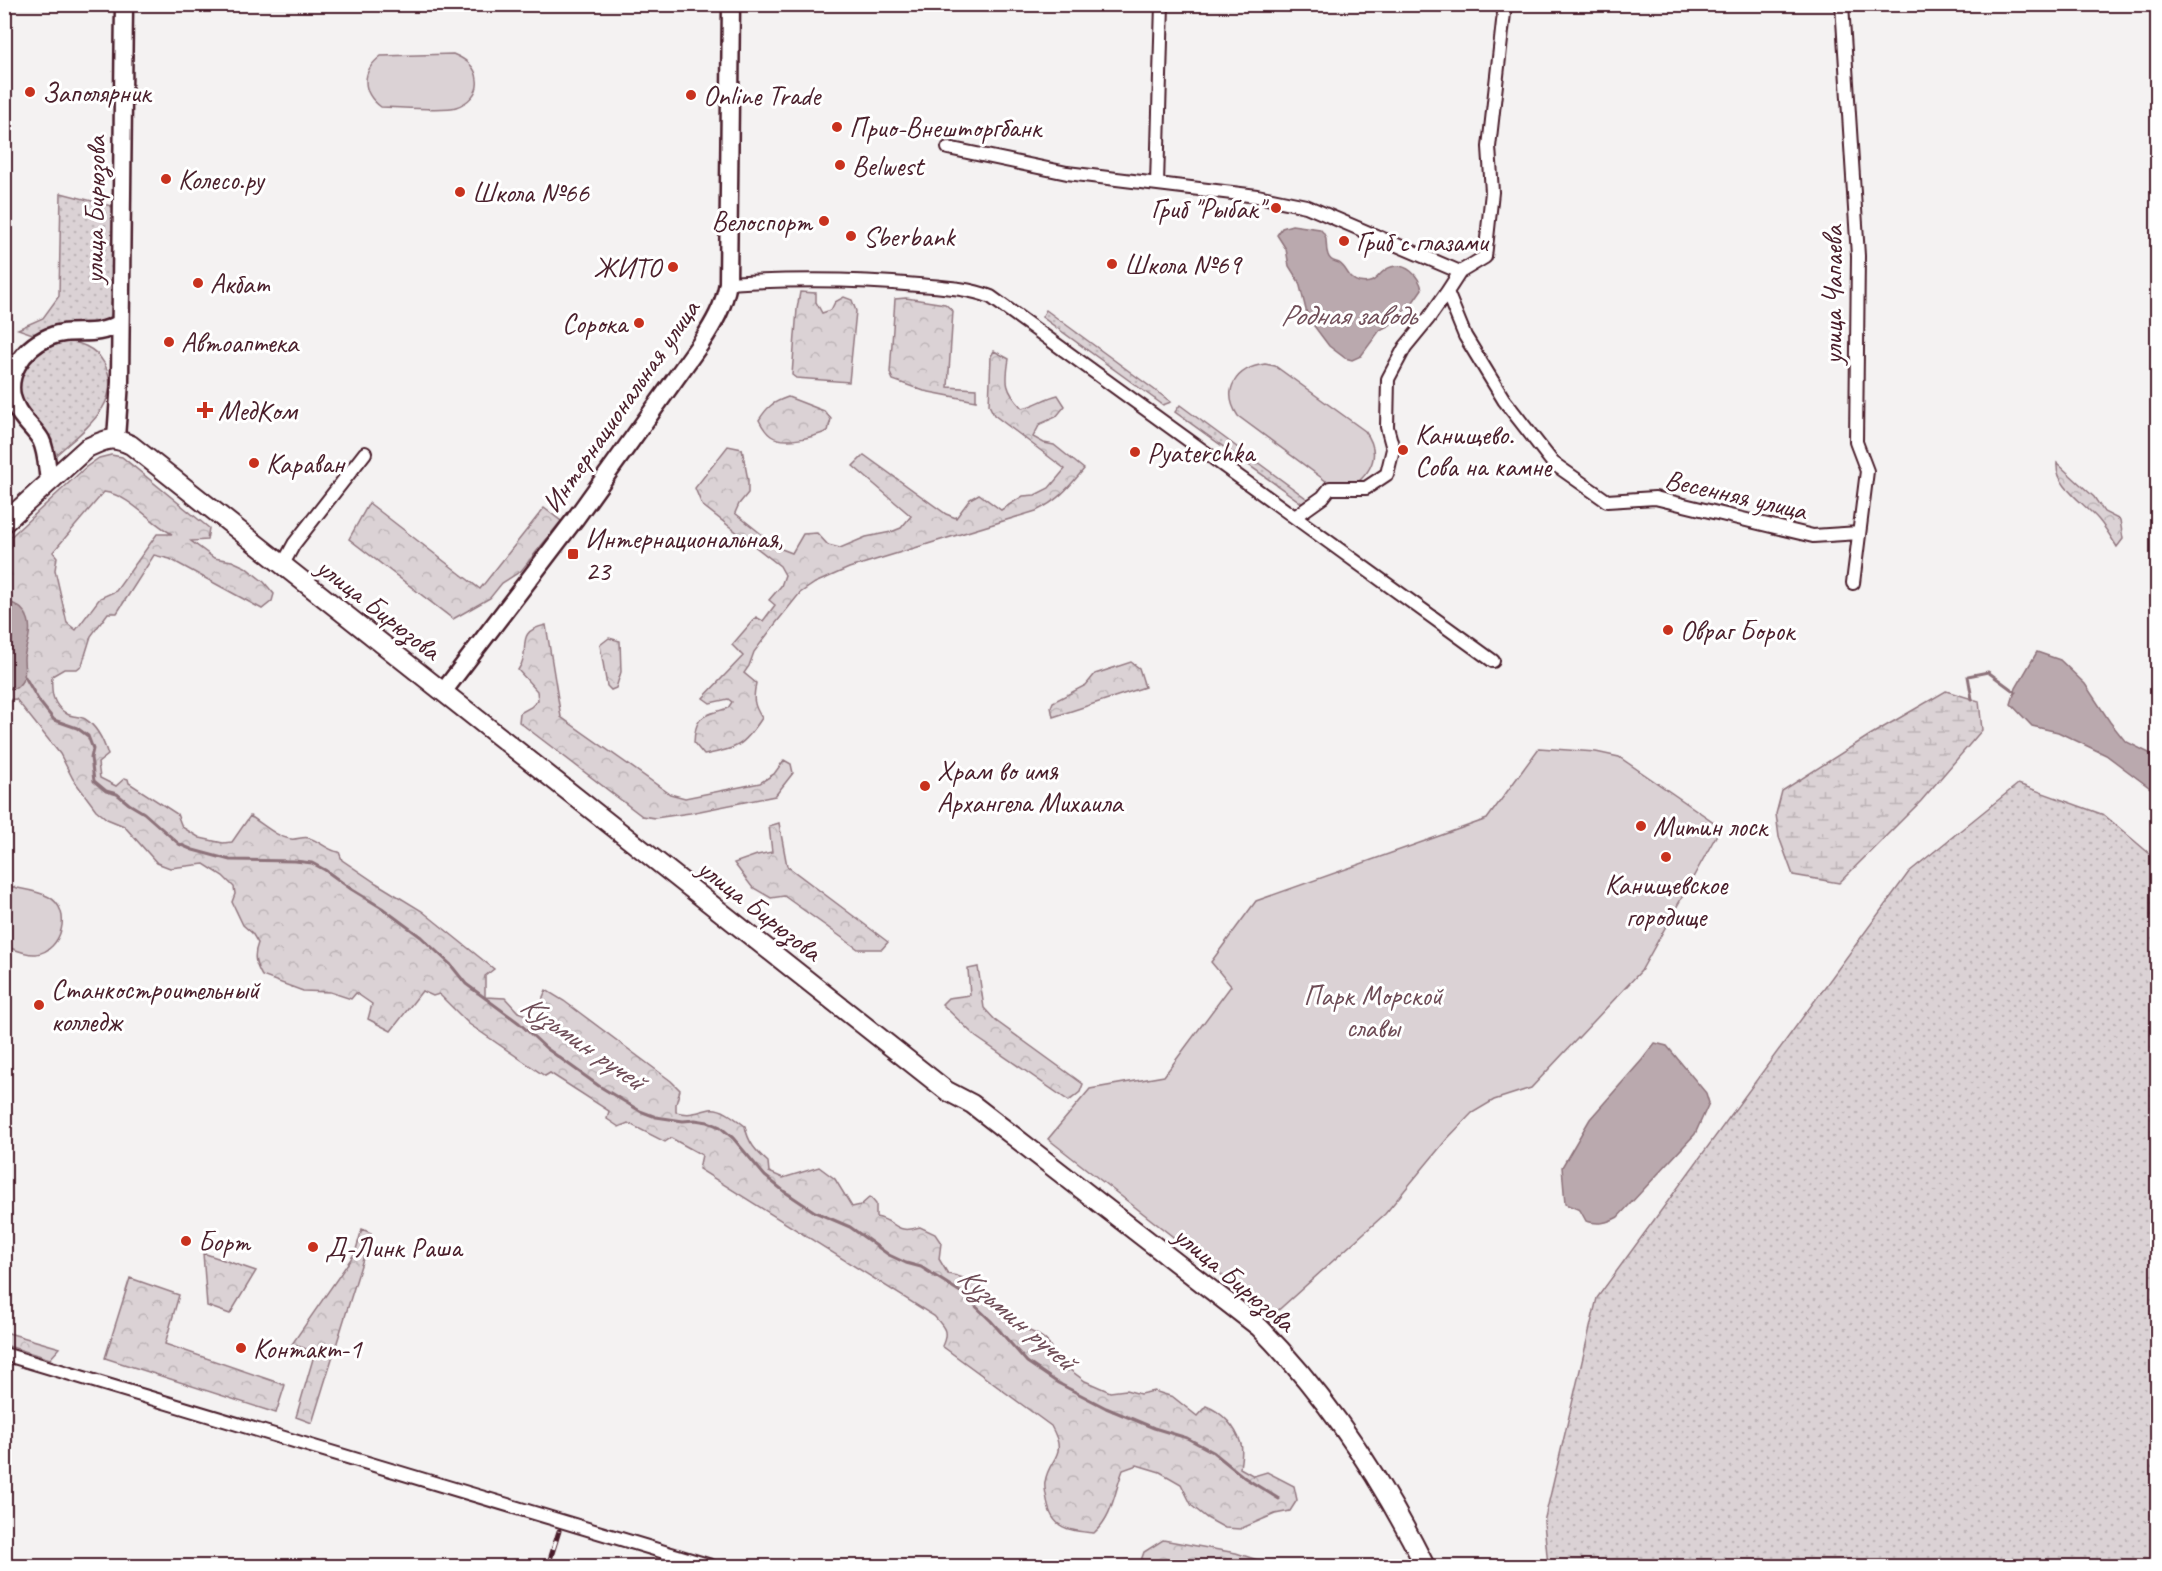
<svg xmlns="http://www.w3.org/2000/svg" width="2162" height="1571" font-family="Caveat,sans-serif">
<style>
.grass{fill:url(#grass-dots);stroke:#927880;stroke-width:1.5}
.forest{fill:url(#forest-crowns);stroke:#927880;stroke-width:1.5;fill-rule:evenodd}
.wetland{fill:url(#wetland-marsh);stroke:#927880;stroke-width:1.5}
.park{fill:#dbd2d5;stroke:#927880;stroke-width:1.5}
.water{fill:#baa9ae;stroke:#8d727a;stroke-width:1.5}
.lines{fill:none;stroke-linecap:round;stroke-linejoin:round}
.stream{stroke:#8d727a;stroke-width:3}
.street-casing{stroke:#4a1f2b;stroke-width:16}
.secondary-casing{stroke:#4a1f2b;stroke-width:21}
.primary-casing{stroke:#4a1f2b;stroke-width:22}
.street{stroke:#fff;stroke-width:12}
.secondary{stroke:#fff;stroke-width:16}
.primary{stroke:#fff;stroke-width:18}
.rail-casing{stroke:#4a1f2b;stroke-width:5}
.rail{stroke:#fff;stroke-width:3;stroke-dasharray:9;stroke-linecap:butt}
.poi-dot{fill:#c8321e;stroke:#fff;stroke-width:2}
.labels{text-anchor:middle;stroke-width:6;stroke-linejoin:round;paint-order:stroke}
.poi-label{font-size:28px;fill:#4a1f2b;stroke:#fff;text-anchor:start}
.street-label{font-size:28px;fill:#4a1f2b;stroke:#fff}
.park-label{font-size:28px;fill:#6e4c56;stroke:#fff}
.water-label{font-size:30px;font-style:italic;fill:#714f59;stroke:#fff}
</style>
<defs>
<pattern id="grass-dots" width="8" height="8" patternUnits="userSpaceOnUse" patternTransform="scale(1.5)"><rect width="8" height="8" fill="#dbd2d5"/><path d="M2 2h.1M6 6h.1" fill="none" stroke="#bdb4b7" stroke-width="1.8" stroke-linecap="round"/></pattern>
<pattern id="forest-crowns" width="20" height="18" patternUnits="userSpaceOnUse" patternTransform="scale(1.5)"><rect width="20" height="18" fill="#dbd2d5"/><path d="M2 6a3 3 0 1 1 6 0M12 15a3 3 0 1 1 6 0" fill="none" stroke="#bdb4b7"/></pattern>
<pattern id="wetland-marsh" width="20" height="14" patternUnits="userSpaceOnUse" patternTransform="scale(1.5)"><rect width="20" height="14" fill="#dbd2d5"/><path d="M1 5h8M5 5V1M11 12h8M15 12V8" fill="none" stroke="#bdb4b7"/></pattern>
</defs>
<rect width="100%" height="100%" fill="#f4f2f2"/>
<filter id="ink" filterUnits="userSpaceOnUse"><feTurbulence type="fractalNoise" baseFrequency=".0167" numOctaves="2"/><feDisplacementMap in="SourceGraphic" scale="12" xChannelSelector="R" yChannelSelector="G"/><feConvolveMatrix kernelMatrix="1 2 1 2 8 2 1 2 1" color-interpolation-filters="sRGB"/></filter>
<g filter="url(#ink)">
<path class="grass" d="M61 193 127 210V312L97 326 77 323 59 327 41 337 18 329 43 318 59 296Z
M1046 310 1171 402 1163 405 1042 317Z
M61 340C79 342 95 347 104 363 126 404 80 432 54 457L52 440 25 407 20 393V378L25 364 34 352Z
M1180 405 1314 504 1310 509 1175 412Z
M2018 784 2104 815 2157 860V1566H1548L1544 1522 1597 1298 1909 872Z"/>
<path class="forest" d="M800 292 816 293V302L822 313 831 310 835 302 844 297 852 300 856 311 849 382 796 378 792 375 797 309Z
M906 298 945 304 953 311 948 387 976 389V401L924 391 893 380 890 373 895 299Z
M994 351 1009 359C1005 383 1005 390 1022 408 1035 406 1044 398 1058 395L1065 406 1056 417 1040 424 1033 437 1044 443 1054 445 1084 469C1068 488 1059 500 1036 511L849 568 815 583 800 593 776 623 754 652 749 666 744 673 756 683C753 698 753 705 762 718 743 747 738 748 704 755L694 743C695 714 704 716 728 708L732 702 728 699 710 703 703 698 743 656 732 645 756 617 763 621 775 605 769 600 781 586 785 575 780 566 702 505 695 488 728 446 742 449 748 480V493L739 504 735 513 779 548 792 553 803 534 817 533 828 545 840 548 866 537 891 532 901 528 911 516 853 466 864 455 946 514 956 518 970 499 979 494 1001 510 1023 496 1035 495 1049 488 1065 469 994 415 989 405 991 356Z
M788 397 824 411 831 419 828 431C814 437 784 445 771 436 765 432 762 426 759 420 767 407 773 402 788 397Z
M111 455 122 457 209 528 207 540 191 541 214 558 232 561 245 567 264 582 274 594 272 601 262 609 170 559 154 555 117 613H108L91 636 82 665 77 669H64L52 676C51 692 52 705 67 714 72 717 80 716 85 719 98 727 104 742 108 755L98 763 100 778 116 786 125 778 128 779 129 783 177 814 182 827 200 838 223 843 232 842 250 816C263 824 276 837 291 839 297 840 303 836 309 838 320 841 328 851 339 852L342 860 376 883 422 911 494 969 485 976V997L505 998 518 1012 534 1018 542 1011 543 997 546 990 564 1001 671 1081 680 1090 676 1104V1112C692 1116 696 1112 710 1109 722 1107 736 1119 745 1126 748 1143 756 1151 768 1162L769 1172 783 1178 819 1167 835 1179 852 1207 861 1205 870 1197 876 1204V1217C898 1221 894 1235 920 1227L935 1234 941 1243 939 1259 948 1274C981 1279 992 1301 1015 1322 1031 1336 1050 1332 1054 1358L1085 1381 1110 1392 1126 1390 1140 1394 1154 1391 1173 1397 1197 1416 1206 1406C1222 1412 1236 1427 1241 1444 1243 1450 1241 1461 1240 1468L1254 1476 1267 1472 1294 1486 1297 1500 1290 1511 1275 1514 1240 1529 1225 1528 1207 1518 1192 1506 1181 1484 1160 1472 1137 1465 1123 1470C1114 1493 1113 1516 1094 1533 1069 1531 1051 1529 1047 1500 1046 1494 1044 1487 1045 1482 1049 1456 1069 1458 1051 1426L942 1346C949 1331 944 1327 934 1316L699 1169 702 1155 671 1138 665 1142 628 1123 619 1127 607 1119 609 1111 550 1073 545 1076 469 1024 439 994 433 996 422 991 391 1031 368 1019 372 1004 356 993 351 999 330 992 303 991 262 976C255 964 253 956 258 943L252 933 243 925 232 902 235 894 234 887 223 876 204 864 170 868 157 863 124 826 107 819 96 810 73 779 60 754 16 699 5 700V542L86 467 99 458ZM104 492C130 495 149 522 172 534H157L116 591 100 598 76 630 67 623 55 570 57 557 53 552Z
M2057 463 2094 497 2104 512 2120 520 2123 539 2117 547C2111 537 2105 527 2098 519 2084 503 2055 486 2057 463Z
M369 503 480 589 544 508 561 521 521 571 502 583 490 598 453 619 349 539Z
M546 625 561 717 670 794 685 798 760 783 774 774 784 760 791 764 793 773 775 796 690 813 655 818 642 816 519 722 520 713 531 707 538 700 537 691 518 670C533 649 512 632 546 625Z
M609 638 620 641 621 672 616 688 611 690 607 686 600 645Z
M1131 662 1139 668 1145 687 1053 717 1051 707 1053 702 1086 685 1095 674Z
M779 823 787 866 888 942 882 949H858L784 896 771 898 752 887 734 863 757 855 772 852 769 826Z
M978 967 984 1008 996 1021 1083 1084 1080 1092 1069 1101 976 1037 942 1004 948 998 970 995 968 969Z
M362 1229 371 1233 312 1423 296 1417 315 1352 292 1344 355 1253Z
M203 1253 256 1271 230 1314 207 1306Z
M130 1278 179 1295 165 1344 285 1385 276 1413 105 1358Z
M4 1332H5L60 1348 50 1359 5 1345Z
M1163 1540 1236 1553 1276 1566H1139L1144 1552Z"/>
<path class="wetland" d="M1946 691 1979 701 1982 730 1921 801 1839 883 1793 875 1779 837 1776 814 1782 791 1870 735Z"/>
<path class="park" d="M453 54C465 59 476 66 477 80 479 93 468 103 456 107 446 111 395 107 381 107 361 92 361 71 381 56Z
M1265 364 1275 366 1365 431C1379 450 1375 467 1358 482L1330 484 1238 416C1221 390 1236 368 1265 364Z
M1539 748 1596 752 1619 757 1721 827 1641 971 1531 1088 1494 1100 1472 1113 1447 1139 1385 1214 1273 1315 1048 1139 1090 1089 1164 1076 1231 986 1211 962 1256 901 1487 819Z
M4 885C18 889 37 890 49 897 73 910 62 951 36 954 27 955 13 949 5 946Z"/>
<path class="water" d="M1292 225 1320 229C1330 238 1324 245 1328 255 1330 261 1334 261 1339 263 1348 268 1347 279 1359 282 1379 286 1377 271 1391 267 1406 262 1419 276 1422 289L1413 302 1390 325 1380 330 1361 356 1352 360 1345 358 1329 346 1308 318 1299 282 1289 266 1286 249 1277 235 1282 228Z
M4 601C22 604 32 617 29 635 28 643 25 650 24 658 24 671 28 678 16 688L5 689Z
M2037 652 2060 660 2085 684 2110 722 2125 741 2157 757V793L2106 755 2058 732 2032 726 2011 704 2016 688Z
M1655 1043 1667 1046 1706 1093 1709 1103 1695 1134 1618 1217C1607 1223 1598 1225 1586 1221L1580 1210 1565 1204 1562 1167 1590 1119 1642 1060Z"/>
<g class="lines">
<path class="stream" d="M25 677 39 701 54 720 77 728 88 736 93 749 91 758 94 781 106 791 117 794 129 804 144 813 179 844 193 850 230 860 295 861 312 863 325 870 351 889 382 908 421 937 450 964 466 984 519 1023 546 1048 599 1086 640 1111 656 1117 683 1121 695 1120 708 1122 720 1127 733 1138 765 1176 785 1192 815 1212 850 1227 889 1255 906 1263 921 1267 962 1293 991 1321 1027 1362 1058 1383 1106 1408 1154 1428 1187 1438 1213 1452 1245 1478 1279 1499
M1972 699 1968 676 1988 672 2015 692"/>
<g class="street-casing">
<path id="street" d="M1842 4 1858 256 1856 442 1867 471 1853 583
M948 148 1067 173 1257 196 1306 206 1460 272 1485 257 1492 192 1489 147 1505 4
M1157 184 1162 4
M1460 272 1447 292 1465 336 1504 400 1553 463 1607 501 1655 498 1813 536 1859 533
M728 283C792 279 855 279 918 285 943 287 968 288 991 297L1493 661
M1295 517 1323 497 1330 488H1366L1387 474 1393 449 1387 427 1388 379 1405 347 1428 319 1447 292
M282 566 294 544 365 453
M4 1354 711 1566"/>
</g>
<g class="secondary-casing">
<path id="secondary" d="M116 438 120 382 124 4
M49 481C47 468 47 452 41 440 34 428 22 420 16 407 1 378 23 348 49 337 74 326 92 340 120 323
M443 692 575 519 701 343C714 323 724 306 728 283L731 4"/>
</g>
<g class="primary-casing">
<path id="primary" d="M4 523 87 448C106 439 111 436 131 445L947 1091 972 1104 1259 1327C1327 1396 1382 1480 1425 1566"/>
</g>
<use href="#street" class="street"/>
<use href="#secondary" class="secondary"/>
<use href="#primary" class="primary"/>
<g class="rail-casing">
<path id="rail" d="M548 1566 559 1531"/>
</g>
<use href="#rail" class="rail"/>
</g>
</g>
<g class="poi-dot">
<circle cx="30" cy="92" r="6"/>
<circle cx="691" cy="95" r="6"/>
<circle cx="837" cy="127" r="6"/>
<circle cx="840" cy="165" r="6"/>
<circle cx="166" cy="179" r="6"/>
<circle cx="460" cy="192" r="6"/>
<circle cx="1276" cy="208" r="6"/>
<circle cx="824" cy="221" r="6"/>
<circle cx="851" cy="236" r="6"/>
<circle cx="1344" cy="241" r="6"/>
<circle cx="1112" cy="264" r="6"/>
<circle cx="673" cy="267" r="6"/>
<circle cx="198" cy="283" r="6"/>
<circle cx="639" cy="323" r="6"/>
<circle cx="169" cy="342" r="6"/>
<path d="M202 401h6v6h6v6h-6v6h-6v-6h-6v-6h6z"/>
<circle cx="1403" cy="450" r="6"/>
<circle cx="1135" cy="452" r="6"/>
<circle cx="254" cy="463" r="6"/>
<rect x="567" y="548" width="12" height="12" rx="3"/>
<circle cx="1668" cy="630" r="6"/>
<circle cx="925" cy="786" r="6"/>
<circle cx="1641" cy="826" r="6"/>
<circle cx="1666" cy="857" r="6"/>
<circle cx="39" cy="1005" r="6"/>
<circle cx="186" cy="1241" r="6"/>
<circle cx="313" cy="1247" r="6"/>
<circle cx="241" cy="1348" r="6"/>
</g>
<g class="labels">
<g class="poi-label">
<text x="42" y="102">Заполярник</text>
<text x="703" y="105">Online Trade</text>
<text x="849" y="137">Прио-Внешторгбанк</text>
<text x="852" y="175">Belwest</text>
<text x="178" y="189">Колесо.ру</text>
<text x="472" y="202">Школа №66</text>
<text x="1264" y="218" text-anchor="end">Гриб "Рыбак"</text>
<text x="812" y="231" text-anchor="end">Велоспорт</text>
<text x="863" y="246">Sberbank</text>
<text x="1356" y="251">Гриб с глазами</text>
<text x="1124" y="274">Школа №69</text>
<text x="661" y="277" text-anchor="end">ЖИТО</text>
<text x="210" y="293">Акбат</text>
<text x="627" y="333" text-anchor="end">Сорока</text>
<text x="181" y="352">Автоаптека</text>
<text x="218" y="420">МедКом</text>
<text x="1415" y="444">Канищево.<tspan x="1415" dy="32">Сова на камне</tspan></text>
<text x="1147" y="462">Pyaterchka</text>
<text x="266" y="473">Караван</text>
<text x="585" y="548">Интернациональная,<tspan x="585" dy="32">23</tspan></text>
<text x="1680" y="640">Овраг Борок</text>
<text x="937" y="780">Храм во имя<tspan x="937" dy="32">Архангела Михаила</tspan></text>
<text x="1653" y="836">Митин лоск</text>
<text x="1666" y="894" text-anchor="middle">Канищевское<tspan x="1666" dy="32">городище</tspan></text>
<text x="51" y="999">Станкостроительный<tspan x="51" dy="32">колледж</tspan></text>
<text x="198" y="1251">Борт</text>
<text x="325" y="1257">Д-Линк Раша</text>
<text x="253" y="1358">Контакт-1</text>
</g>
<g class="street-label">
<text transform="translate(94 210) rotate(-89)" y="10">улица Бирюзова</text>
<text transform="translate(1832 295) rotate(-90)" y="10">улица Чапаева</text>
<text transform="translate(620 406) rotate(-55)" y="10">Интернациональная улица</text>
<text transform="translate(1736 494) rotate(13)" y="10">Весенняя улица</text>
<text transform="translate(379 608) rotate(38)" y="10">улица Бирюзова</text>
<text transform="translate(760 909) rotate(38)" y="10">улица Бирюзова</text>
<text transform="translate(1235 1278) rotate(40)" y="10">улица Бирюзова</text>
</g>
<g class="park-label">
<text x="1373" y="1005">Парк Морской<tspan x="1373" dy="32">славы</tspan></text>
</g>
<g class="water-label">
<text x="1348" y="325">Родная заводь</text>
<text transform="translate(583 1042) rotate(35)" y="10">Кузьмин ручей</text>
<text transform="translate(1017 1318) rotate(40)" y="10">Кузьмин ручей</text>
</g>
</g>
<rect width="2162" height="1571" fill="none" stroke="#fff" stroke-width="24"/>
<rect x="12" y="12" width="2138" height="1547" fill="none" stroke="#4a1f2b" stroke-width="2" filter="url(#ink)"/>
</svg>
